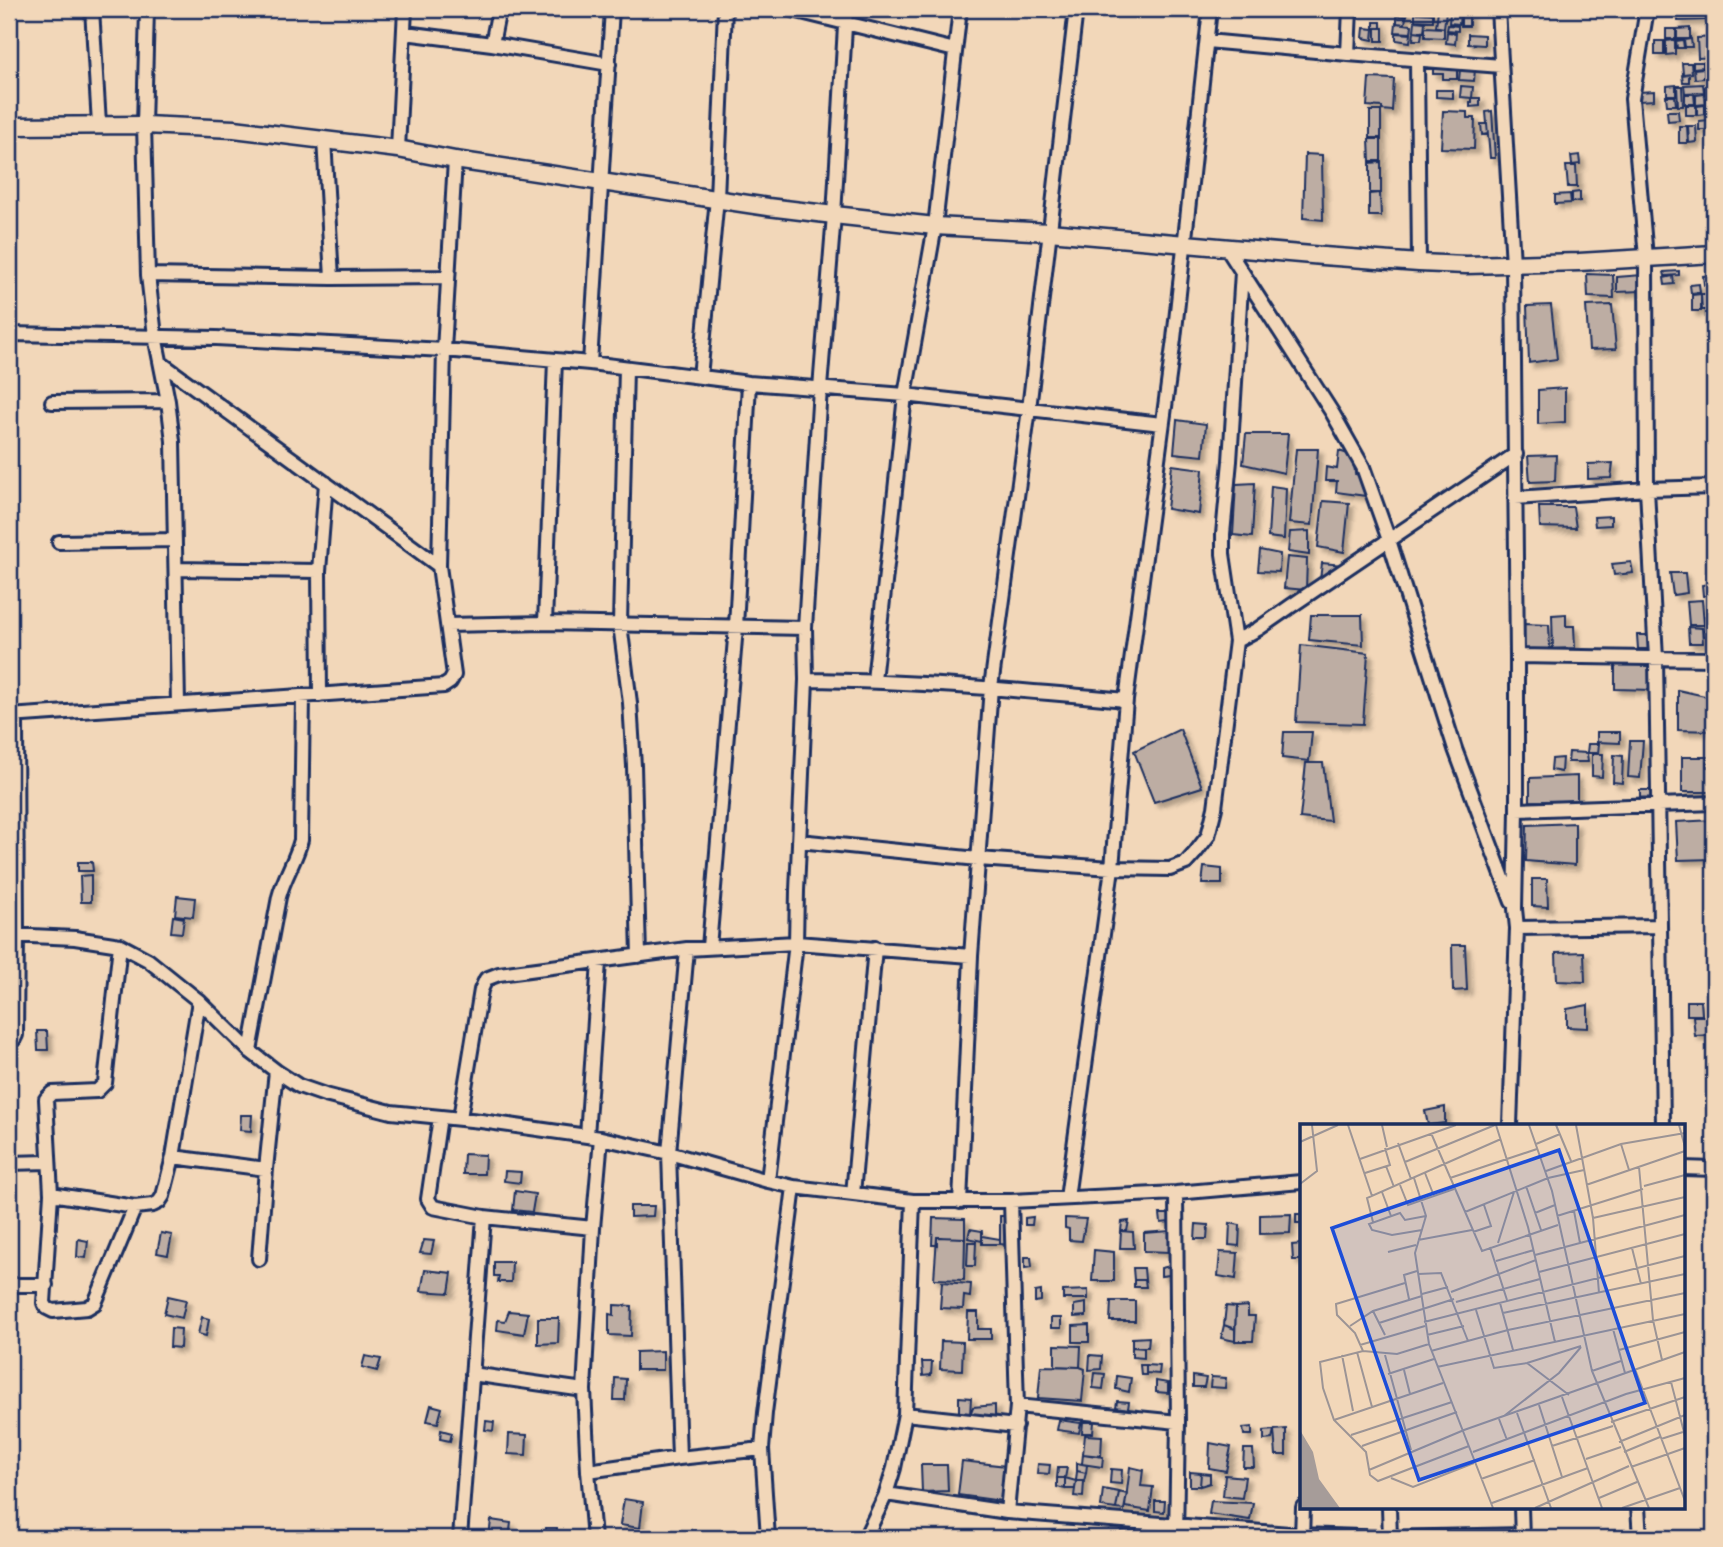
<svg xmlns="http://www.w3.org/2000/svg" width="1723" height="1547" font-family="Caveat,sans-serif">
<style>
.building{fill:#bdada3;stroke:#1b2f5e;stroke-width:2;filter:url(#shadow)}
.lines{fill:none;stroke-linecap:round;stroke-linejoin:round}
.minor-casing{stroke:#1b2f5e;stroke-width:18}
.tertiary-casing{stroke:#1b2f5e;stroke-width:21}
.minor{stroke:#f2d7b9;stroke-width:12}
.tertiary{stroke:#f2d7b9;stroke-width:16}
.inset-road{fill:none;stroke:#9c9495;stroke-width:2}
.view{fill:#1d4ed8;fill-opacity:0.15;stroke:#1d4ed8;stroke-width:3.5}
.inset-edge{fill:none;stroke:#1b2f5e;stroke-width:3.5}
</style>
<defs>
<filter id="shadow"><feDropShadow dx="4.5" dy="4.5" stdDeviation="2" flood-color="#0004"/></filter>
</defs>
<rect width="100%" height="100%" fill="#f2d7b9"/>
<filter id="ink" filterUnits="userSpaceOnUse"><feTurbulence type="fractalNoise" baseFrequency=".0143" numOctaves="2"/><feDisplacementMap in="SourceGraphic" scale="14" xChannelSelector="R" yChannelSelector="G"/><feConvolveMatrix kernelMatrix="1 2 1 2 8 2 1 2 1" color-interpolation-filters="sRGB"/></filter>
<g filter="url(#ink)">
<path class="building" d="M1399 9H1408L1407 16 1398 15Z
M1416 9H1434L1433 12H1416Z
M1677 9H1710L1711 20 1678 21Z
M1438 10 1446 11 1444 28 1436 27Z
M1415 13 1433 14V21L1415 20Z
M1450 13 1460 14 1459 24 1449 23Z
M1461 14H1469V26H1461Z
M1397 16 1406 17 1405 24 1397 23Z
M1415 21 1425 22 1424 32 1414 31Z
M1374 22H1381V28H1374Z
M1396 23 1412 25 1411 33 1395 32Z
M1448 25 1458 26V31L1447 30Z
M1425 27 1444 28V38L1425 37Z
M1708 27H1714V34H1707Z
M1364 28 1374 29 1373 40 1363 38Z
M1376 28H1383V41H1376Z
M1690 28V39H1677V29Z
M1666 29H1676V39H1666Z
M1414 32 1422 33 1421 40H1413Z
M1447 32 1456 33 1455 44 1446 43Z
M1396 33 1411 34 1410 42 1396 40Z
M1468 34 1484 35V45L1468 44Z
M1714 37V57L1698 58 1697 38Z
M1691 39 1692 47H1685L1684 40Z
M1675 40V54L1666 55V41Z
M1683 40 1684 48H1677L1676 41Z
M1655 41H1664V55H1655Z
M1693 62H1703V67L1693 68Z
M1682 63H1691L1692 73 1683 74Z
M1433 67H1457V79H1443V74H1433Z
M1704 68V78L1695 79 1694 69Z
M1460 69H1475L1474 81 1459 80Z
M1689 74V82H1683L1682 75Z
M1707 75H1714V85H1707Z
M1369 78 1394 79 1392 111 1382 110V107L1367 106Z
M1703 84 1704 92 1685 93 1684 85Z
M1676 85V95H1667V86Z
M1461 86 1473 87 1472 98 1460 97Z
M1677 86H1682L1683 106H1678Z
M1713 86 1714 93 1706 94 1705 87Z
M1436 90H1453V98L1436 97Z
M1654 91V100L1639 101V92Z
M1685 94H1694L1695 104H1685Z
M1705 94 1706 104 1696 105V95Z
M1666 96H1675L1676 105H1667Z
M1472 98H1480V106L1470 107V102H1472Z
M1706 99H1714V115H1706Z
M1686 105H1696V115H1686Z
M1705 105V114L1697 115V106Z
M1370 111H1381V138H1370Z
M1443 111 1467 112V118H1475L1474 149 1441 148Z
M1492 111 1495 158H1490L1486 112Z
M1667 111H1678L1679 120 1668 121Z
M1709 120V130H1699V121Z
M1481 124H1487L1488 134 1482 135Z
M1679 126H1687L1688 143H1679Z
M1688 126H1696L1697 142 1689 143Z
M1369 139H1381V161H1370Z
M1305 154 1322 155 1323 220 1303 218Z
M1579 155 1580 164 1572 165 1571 156Z
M1381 162V193H1370V163Z
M1566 166H1576L1577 187H1568Z
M1580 192V201L1572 202V193Z
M1380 193 1381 216H1369V194Z
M1570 194 1571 203 1555 204V195Z
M1679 271V275L1665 276 1664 272Z
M1587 274 1613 275 1614 298 1588 297Z
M1642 275V291L1617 292V277Z
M1712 275 1713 284 1704 285 1703 276Z
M1673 276 1674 284 1665 285 1664 278Z
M1699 284 1700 292 1691 293 1690 285Z
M1701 294V311H1692V295Z
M1701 294H1710V310H1702Z
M1551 305 1557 359 1528 363H1529L1527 306Z
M1612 305 1616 349 1589 350 1586 306Z
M1565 388V422L1538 424V390Z
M1177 420 1206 424 1203 456 1174 453Z
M1246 434H1288L1284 473 1243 464Z
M1296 449H1318L1312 525 1289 523Z
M1339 451 1354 456 1355 474 1364 476 1366 496 1336 492 1337 481H1325L1326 467 1337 469Z
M1556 455 1555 481 1530 482 1528 456Z
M1613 463 1611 478 1588 479V464Z
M1172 465 1203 469 1199 514 1167 509Z
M1255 483 1252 537 1233 535 1236 484Z
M1271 486 1286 488 1284 539 1268 537Z
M1323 501 1349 503 1344 552 1318 547Z
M1539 507H1573L1576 528 1540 527Z
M1611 516V525L1595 526 1594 517Z
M1309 531V555L1288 552 1290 532Z
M1260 550 1280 554 1279 572 1258 571Z
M1287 557 1307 559 1306 590 1284 588Z
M1631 562 1633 573 1614 575 1612 564Z
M1322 563 1343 565 1320 580Z
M1670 573H1685L1687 593 1673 595Z
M1714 583V600V595L1703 596 1702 585Z
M1702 600 1704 625H1689L1687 601Z
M1566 614V626H1574L1575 648 1553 649 1552 615Z
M1311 615H1362L1363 645 1309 640Z
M1705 616H1714V648L1710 649V637L1704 636Z
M1523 624 1549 625 1550 649H1523Z
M1688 627 1702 628 1703 643H1689Z
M1637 635H1649L1650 649H1638Z
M1301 645 1368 653 1363 724 1296 722Z
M1615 665H1652L1653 690 1615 689Z
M1678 690 1714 698V731L1678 730Z
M1180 729 1202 787 1154 802 1134 751Z
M1284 732H1312L1309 761 1282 758Z
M1597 732H1620V743L1597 742Z
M1630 741H1643L1640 778 1628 777Z
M1588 744H1599L1598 753H1587Z
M1569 752 1587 753 1588 762H1568Z
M1592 754H1603L1602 777 1592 776Z
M1614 755 1623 756 1622 783 1613 782Z
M1682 757H1707V767H1714V792H1682Z
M1562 758 1561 772 1551 770 1552 759Z
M1306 763H1323L1330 821 1300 818Z
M1577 776V803L1530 801V778Z
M1640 790H1652L1654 803 1640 804Z
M1714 820V859L1678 860 1676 822Z
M1575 823V865L1526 861 1527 825Z
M78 862H92L93 871H78Z
M1204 867 1222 869V884H1202Z
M91 875V902H81L80 876Z
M1532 879H1547L1548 907 1532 906Z
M177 896 195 898 193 917 175 915Z
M173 916 184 918 182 933 171 932Z
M1452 945H1465L1467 990 1453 991Z
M1584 952 1585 982 1557 981 1556 953Z
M1687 1001H1701L1702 1015H1687Z
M1588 1005V1028L1567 1027V1009Z
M1693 1016H1708L1710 1035 1695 1036Z
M37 1031H47L48 1050H38Z
M1711 1032 1714 1033V1064H1712Z
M1445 1107V1123L1428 1125 1425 1111Z
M241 1115H252L251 1131 240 1130Z
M464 1154 485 1155 484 1174H463Z
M505 1171 521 1172 520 1183 504 1181Z
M515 1191 535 1194 532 1212 513 1210Z
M630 1206H654L653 1216 630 1217Z
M1160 1214H1170V1222L1161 1223Z
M1291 1214 1290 1233 1260 1234V1215Z
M1296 1214H1301V1223H1296Z
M1000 1216H1009L1008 1245 1000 1244Z
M1033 1217 1032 1225H1025V1218Z
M933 1218 965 1219V1238L937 1237V1245H932Z
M1065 1218 1086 1219 1082 1241 1069 1240V1229L1065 1228Z
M1129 1221 1127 1231H1121L1122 1222Z
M1230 1223 1240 1225 1239 1246 1229 1245Z
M1196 1224 1208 1225 1207 1239H1195Z
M970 1229 982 1231V1241L968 1238Z
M1121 1231 1133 1232 1134 1248H1120Z
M1170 1231 1169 1252 1144 1251V1233Z
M161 1233 172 1235 168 1255 157 1253Z
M982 1236 1000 1239V1244H982Z
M937 1237 965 1238 964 1280 934 1279Z
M78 1239 88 1241 86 1258 77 1257Z
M424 1240 434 1241 431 1254 420 1253Z
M968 1242H976L975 1266H967Z
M1301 1244V1260H1293L1292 1245Z
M1094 1250 1114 1252V1281H1092Z
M1220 1252 1238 1253 1236 1279 1218 1276Z
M1025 1257H1031L1032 1267 1025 1268Z
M494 1262H512L511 1282H498L499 1276H494Z
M1170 1266 1169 1275 1161 1276V1268Z
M1133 1268H1144L1145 1280H1134Z
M425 1270 452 1273 449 1293 421 1291Z
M1134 1280H1145L1146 1287H1134Z
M942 1282 971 1284 970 1297 964 1296 963 1309 940 1308Z
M1088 1290V1299H1063V1291Z
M1041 1291V1301L1035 1302V1292Z
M168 1296 186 1300 182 1318 164 1314Z
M1111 1301H1135V1321H1110Z
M1086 1303V1316L1074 1317V1305Z
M614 1305 632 1306 631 1336 609 1335V1314L614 1315Z
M1226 1306 1236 1307 1235 1329 1224 1325Z
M1248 1306V1316H1255L1253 1341H1235L1236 1307Z
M509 1311 528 1313 524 1334 497 1330 498 1320 505 1321Z
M968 1312H978V1329H991V1339H967Z
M202 1317 209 1319 206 1336 198 1334Z
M538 1318H559L558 1343 538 1344Z
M1051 1318H1061V1328H1051Z
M1089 1325V1342H1073V1326Z
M1224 1325 1235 1329V1341L1221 1338Z
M171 1328 181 1329 180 1348 170 1347Z
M1149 1337 1148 1347H1132V1338Z
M941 1341 963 1342 962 1370 940 1369Z
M1055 1345 1081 1346 1080 1367 1055 1366Z
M1132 1347 1144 1348V1358L1132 1357Z
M663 1351V1370H636V1352Z
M1090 1355 1102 1356 1101 1369 1089 1370Z
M365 1356 381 1359 377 1371 362 1367Z
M922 1362H932L931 1375 923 1376Z
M1140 1365H1146V1375H1141Z
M1146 1365 1160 1366 1159 1374 1146 1373Z
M1041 1366 1080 1367 1085 1369 1082 1401 1038 1398Z
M1095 1373 1105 1374 1103 1389 1093 1388Z
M1117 1376 1131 1378 1129 1392 1116 1389Z
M1193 1376 1206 1378 1204 1387H1193Z
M1211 1377 1226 1378 1225 1388 1210 1387Z
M615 1378 626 1379 625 1400H614Z
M1156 1381 1168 1383V1393L1156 1392Z
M959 1397 971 1398 970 1415H959Z
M1117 1401 1129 1402 1128 1409 1116 1407Z
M431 1405 442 1408 438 1423 427 1421Z
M995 1405V1417L970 1415 973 1407Z
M1059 1420 1081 1423 1079 1433 1057 1430Z
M486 1421 494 1422 493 1431 485 1430Z
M1083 1422H1094L1093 1433H1082Z
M1252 1427V1435H1244L1243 1428Z
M1286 1429V1455H1276L1274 1430Z
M441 1430 452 1433 450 1441 440 1439Z
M1274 1430 1272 1439 1264 1440V1431Z
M509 1434 527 1435 526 1455 508 1454Z
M1085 1435 1102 1436 1101 1456 1083 1454Z
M1210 1443 1231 1447 1226 1471 1209 1468Z
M1244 1449H1253L1254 1467H1243Z
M1083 1454 1103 1457 1102 1467 1082 1464Z
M962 1461 1006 1466 1002 1501 958 1495Z
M1077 1463 1087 1465 1086 1473 1077 1471Z
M1038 1464 1050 1465 1049 1474 1037 1473Z
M921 1465H947L948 1491 922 1492Z
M1130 1467 1143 1470 1141 1486 1153 1487 1150 1511 1125 1507Z
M1058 1468H1067L1065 1478H1057Z
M1111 1469 1122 1470 1121 1484 1110 1483Z
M1077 1471 1086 1473 1084 1481H1076Z
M1190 1472 1201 1473 1200 1486H1190Z
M1201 1473 1210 1474V1483L1200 1486Z
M1225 1475 1245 1477 1242 1498 1223 1496Z
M1057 1478H1065V1489L1057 1487Z
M1065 1478 1076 1481 1075 1489H1065Z
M1076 1481H1084L1083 1497 1074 1496Z
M1103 1489 1119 1492 1116 1509 1101 1507Z
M1119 1492 1127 1494 1124 1510 1116 1509Z
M624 1499 643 1502 640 1528 620 1525Z
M1155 1501H1165L1164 1512 1155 1511Z
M1211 1501 1253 1503 1250 1520 1209 1514Z
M491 1520 511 1523 509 1538H489Z
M546 1528H557V1538H546Z
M1121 1531 1146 1532 1145 1538H1120Z"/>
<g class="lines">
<g class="minor-casing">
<path id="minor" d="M92 9 99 124
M147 9 144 125 148 275 155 336 168 401 173 441 178 704
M789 9 955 50
M1498 9 1513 264 1517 656V810L1515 909 1517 928 1510 1125
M1647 9 1632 99 1646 257 1647 489 1656 658 1663 1125
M405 33 492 44 609 64
M1207 41 1348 54 1501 66
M492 44 499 9
M1348 54 1350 9
M1417 60 1419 263
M324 139 332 278
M398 149 405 9
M1226 247 1333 414 1363 467 1389 540 1455 749 1512 902
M148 275 332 278 448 277
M9 334 216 338 444 350 590 363 749 383 905 395 1162 424
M161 363 439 566
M590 363 612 9
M626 368 620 624 630 703 634 766 639 956
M700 377 717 198 725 9
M52 402 168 401
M1515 498 1647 489 1714 487
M59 542 175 540
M176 569 319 571 320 695
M319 571 326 483
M545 623 555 360
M447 625 545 623 805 628
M1236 641 1258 629 1291 606 1516 454
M1517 656 1714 659
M806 680C913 681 1019 690 1126 700
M874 680 891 529 905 395 935 226 960 9
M9 716 444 686 450 682 454 675 439 566 444 350 455 160
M1517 810 1714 803
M799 841 978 859 1112 868 1170 869 1186 863 1195 853 1208 836 1215 808 1236 641 1223 554V534L1230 461 1242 272
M1517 928 1660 926
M9 935 75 938 120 945 148 960 199 1001 250 1051 276 1071 299 1086 325 1095 391 1112 481 1121 601 1138 669 1153 768 1181 794 1187 913 1201H1011L1176 1193 1301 1182
M120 945 105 1083 97 1091 52 1093 46 1099 51 1194 44 1303 47 1308 53 1311 87 1308 95 1303 135 1207
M709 947 736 627 749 383
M9 1040 14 1039 16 1035 17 934 16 716
M250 1051 279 897C284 877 296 860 301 840L303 696
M440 1117 428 1199 433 1207 484 1217 593 1228
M460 1118 481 990 486 979 499 974 687 949 796 943 971 956
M587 1136 599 962
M173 1157 266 1169
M9 1163 49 1162
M1683 1168 1714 1169
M768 1181 796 943 797 891 806 680 805 628 820 388 834 215 846 9
M51 1194 135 1207 153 1205 159 1202 163 1196 173 1157 199 1001
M853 1194 875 948
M1067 1198 1112 868 1126 700 1174 339 1210 9
M960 1202 971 956 991 687 1029 409 1076 9
M259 1259 266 1169 276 1071
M9 1285H46
M472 1374 584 1390
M1017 1406 1178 1422
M905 1414 1016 1426
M679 1458 669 1153 687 949
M588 1471 679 1458 762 1449
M886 1494 1007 1512 1302 1535 1389 1538
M1389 1507 1390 1538
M1521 1507 1522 1538
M1638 1507 1640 1538
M1007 1512 1017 1406 1011 1201
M460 1538 484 1217
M594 1538 588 1471 584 1390 593 1228 601 1138
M768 1538 762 1449 765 1413 794 1187
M865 1538 886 1494 894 1468 905 1414 913 1201
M1176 1538 1178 1422 1176 1193
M1302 1538 1303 1507
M1390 1538 1522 1535"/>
</g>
<g class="tertiary-casing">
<path id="tertiary" d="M9 126 144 125 234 129 398 149 455 160 768 207 834 215 935 226 1049 232 1323 256 1419 263 1466 265 1579 262 1714 254"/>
</g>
<use href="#minor" class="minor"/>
<use href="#tertiary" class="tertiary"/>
</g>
</g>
<g transform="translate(1300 1124)">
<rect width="385" height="385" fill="#f2d7b9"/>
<path d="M0 306 13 328 19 355 40 384H0Z" fill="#a69c99"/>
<path class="inset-road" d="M48 1 72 72M82 1 87 23M196 1 228 103 255 218M229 1 252 67 292 247 349 384M256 1 271 37M276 1 293 94 299 169M379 1 385 23M131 9 182 127 258 101M0 18 38 1M98 19 111 55M236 20 260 10M321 20 329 46M60 35 156 1M105 38 195 1M86 42 94 63M339 43 353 196 362 236M246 47 321 20 385 9M65 49 90 41 85 24M125 49 134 72M114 54 126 92 115 129 129 220 193 384M150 54 237 25M0 60 17 47 12 1M100 61 108 81 154 65M286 61 385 27M226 62 241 106M344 62 385 51M82 68 91 92M274 87 280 119M165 88 248 54 284 46M235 89 255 81M257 92 343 65M293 94 385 73M73 98 67 74 201 15M122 106 92 111 72 106 69 100 100 89 105 96 126 92M173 108 191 102 184 81M118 116 172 106M198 119 214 68M190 123 207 176M332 124 341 160M88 128 116 121M235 131 385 91M196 137 234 126M239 148 385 110M118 150 141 149 168 217M151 168 236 136M122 170 148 163M109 175 104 151 117 147M156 178 240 155M200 179 213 226M176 186 194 244 227 239 281 222M73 187 85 211M203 189 385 150M124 198 385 132M79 199 154 175M50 202 73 187 122 172M313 205 325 249M127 211 164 202M129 220 97 230 63 227 20 238 23 264 34 296 66 328 70 351 78 357 169 322M60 221 125 202M319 226 385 208M63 227 55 209 37 191 36 180 105 159M131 227 208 206 385 169M57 228 72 283M42 231 53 287M85 231 111 326M227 239 269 271M137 243 385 190M335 245 385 377M104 246 110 270M292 247 321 237M88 250 134 235M371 258 385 312M262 273 302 384M239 281 262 353M217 289 251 384M204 292 259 249 281 223M199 295 207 316M34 296 143 259M311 298 385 273M51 311 152 278M361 315 383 308M319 318 385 291M62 322 157 288M252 322 313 302M173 328 326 270 385 254M324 328 360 313M286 335 321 323M331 343 385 324M69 346 164 306 385 228M91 354 113 363 174 339M181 355 235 336M299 374 337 358M192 379 288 344M235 384 329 342M322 384 380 364"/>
<path class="view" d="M259 26 345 279 119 356 32 104Z"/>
<rect width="385" height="385" class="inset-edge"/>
</g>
<rect width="1723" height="1547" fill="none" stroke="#f2d7b9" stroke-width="35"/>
<rect x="18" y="18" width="1688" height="1512" fill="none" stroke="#1b2f5e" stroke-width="2.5" filter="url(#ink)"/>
</svg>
